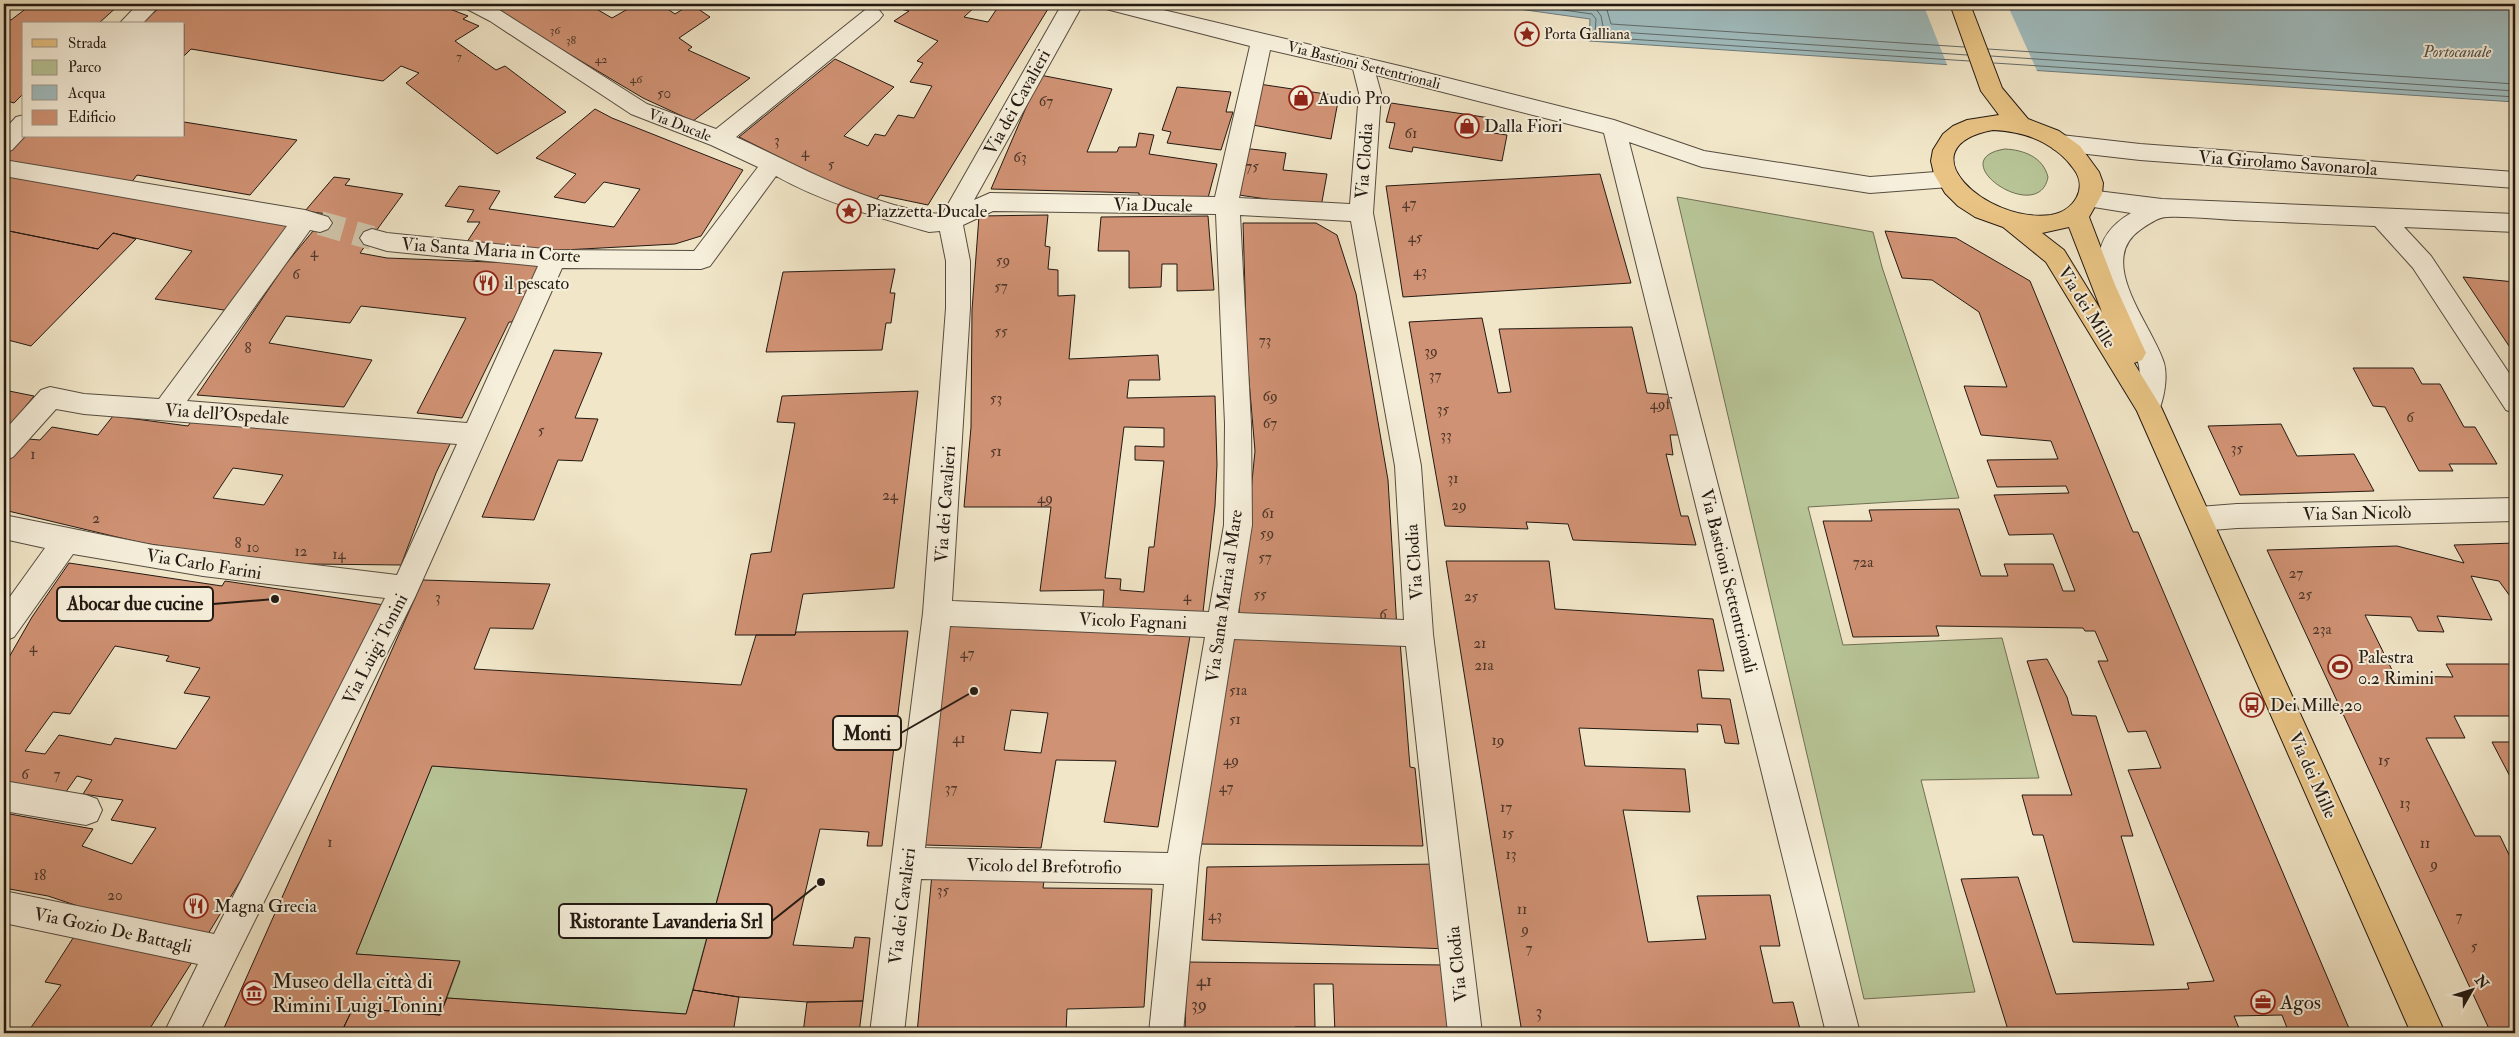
<svg xmlns="http://www.w3.org/2000/svg" width="2519" height="1037" font-family="'IM FELL Double Pica',serif">
<style>
.green{fill:#b8c597;stroke:#6e6f54}
.water{fill:#a0bdc0;stroke:#6e7b7a}
.pier{fill:#f1e6c8}
.lines{fill:none;stroke-linecap:round;stroke-linejoin:round}
.shore{stroke:#626b69;stroke-width:1}
.building{fill:#d09274;stroke:#231912;fill-rule:evenodd}
.minor-tunnel{stroke:#d2c7ad;stroke-width:24;stroke-dasharray:24 12;stroke-linecap:butt}
.minor-casing{stroke:#564c40;stroke-width:2}
.major-casing{stroke:#231912;stroke-width:2}
.minor{fill:#f6efdb;fill-rule:evenodd}
.major{fill:#e8c384;fill-rule:evenodd}
.labels{text-anchor:middle;stroke-width:4;stroke-linejoin:round;paint-order:stroke}
.far-number-label{font-size:12px;fill:#4e372a}
.far-poi-label{font-size:15px;fill:#231912;stroke:#f6efdb;text-anchor:start}
.far-street-label{font-size:15px;fill:#231912;stroke:#f6efdb}
.number-label{font-size:15px;fill:#4e372a}
.far-water-label{font-size:16px;font-style:italic;fill:#4f524f;stroke:#f6efdb}
.poi-label{font-size:18px;fill:#231912;stroke:#f6efdb;text-anchor:start}
.street-label{font-size:18px;fill:#231912;stroke:#f6efdb}
.near-number-label{font-size:18px;fill:#4e372a}
.near-poi-label{font-size:21px;fill:#231912;stroke:#f6efdb;text-anchor:start}
.leader{fill:none;stroke:#231912;stroke-width:2}
.callout-dot{fill:#231912;stroke:#f6efdb;stroke-width:2}
.callout{fill:#f6efdb;stroke:#231912;stroke-width:2}
.callout-label{font-size:19px;text-anchor:middle;font-weight:bold;fill:#231912}
</style>
<rect width="100%" height="100%" fill="#f1e6c8"/>
<filter id="stains"><feTurbulence type="fractalNoise" baseFrequency=".004" numOctaves="4"/><feColorMatrix values="0 0 0 0 .2 0 0 0 0 .09 0 0 0 0 .02 0 0 0 .5 -.17"/></filter>
<radialGradient id="worn" r=".72"><stop offset=".6" stop-color="#630" stop-opacity="0"/><stop offset="1" stop-color="#630" stop-opacity=".3"/></radialGradient>
<path class="green" d="M2005 149C2024 150 2043 157 2048 177 2039 227 1940 159 2005 149Z
M1677 197 1873 232 1882 267 1959 498 1808 507 1843 645 2002 638 2039 778 1921 780 1975 992 1864 999Z
M432 766 747 789 686 1014 447 998 460 962 356 954Z"/>
<path class="water" d="M1483 4H2515V102L1589 41 1590 19Z"/>
<path class="pier" d="M1923 4H2007L2038 73 1948 67Z"/>
<g class="lines">
<path class="shore" d="M1520 4 1592 14 1596 19 1595 34 1597 37 1969 61
M1565 4 1596 9 1601 16 1604 31 1967 55
M1601 4 1607 10 1611 24 1964 47
M1988 49 2515 84
M1991 56 2515 91
M1994 63 2515 97"/>
</g>
<path class="building" d="M32 4H120L98 24H24V93L14 103 4 100V18L11 20Z
M164 4H437L468 16 463 19 479 26 455 41 496 70 505 66 566 112 497 154 406 83 419 73 401 66 383 81 191 49 184 56V24H140Z
M489 4H599L593 7 612 18 633 6 630 4H660L675 14 691 4 710 17 679 38 692 47 688 50 750 78 693 121 643 98 487 5Z
M879 4H978L964 17 988 22 1000 4H1051L928 205 880 195 877 199 839 187 739 137 835 59 894 87 844 136 868 146 875 134 885 136 898 115 914 118 932 86 910 82 923 63 917 61 938 41 894 21 909 11Z
M1040 75 1112 89 1087 152H1117L1119 147H1136L1139 133 1154 135 1149 154 1217 164 1208 198 1139 196V193L991 189Z
M1259 84 1339 96 1331 139 1247 124Z
M1177 87 1231 92 1226 112H1233L1221 150 1167 143 1171 132 1162 130Z
M1391 103 1490 118 1487 132 1507 135 1502 161 1413 147 1412 152 1389 148 1395 123 1386 122Z
M595 109 612 118 743 170 701 236 675 244 527 252 465 245 480 222H467L474 210 445 206 459 186 500 191 489 209 614 227 640 189 604 182 585 203 554 197 576 174 536 158Z
M184 122 297 140 250 195 137 175 131 183 4 161V151L24 133V136H184Z
M1242 148 1286 153 1283 170 1327 174 1321 207 1232 194Z
M6 174 293 225 230 311 155 299 192 251 113 233 98 249 4 230V177Z
M1600 174 1631 283 1403 297 1386 186Z
M334 177 350 179 345 185 403 194 360 253 387 258 542 264 512 322H509L462 418 417 413 466 318 361 306 350 323 286 316 269 343 372 360 344 407 197 395 285 265 327 214 305 211Z
M1048 215 1045 246 1050 247 1048 269 1058 270V296L1075 295 1069 359 1158 355 1160 380H1129L1127 398 1215 396 1217 465 1215 506 1202 621 1102 618 1104 590 1040 591 1051 507H964L971 427 972 310 979 216ZM1124 427 1164 428V447L1135 446V460L1164 461 1154 547H1149L1144 592 1120 590 1121 579 1105 578Z
M1208 216 1214 290 1177 291V264H1162L1161 287 1129 288V251H1098L1101 217Z
M1243 223H1316L1337 235 1356 294 1388 480 1397 629 1238 622 1255 451 1247 357Z
M4 230 98 249 113 233 136 239 31 346 4 339Z
M1885 231 1956 238 2030 281 2133 532H2138L2351 1033H2289L2282 1015 2234 1016 2241 1033H2009L1961 879 2018 877 2056 994 2189 989 2187 983 2214 981 2128 770 2161 768 2146 731 2128 732 2098 661H2108L2095 631H2085L2083 628 1936 626 1939 636 1853 637 1823 521H1872L1869 510 1959 509 1981 576H2008L2004 564H2053L2063 591H2075L2053 534 2009 535 1994 495 2069 493 2066 486 1997 487 1987 460 2058 459 2051 441 1981 435 1964 386 2007 387 1979 312 1932 280 1902 278Z
M895 269 890 293H895L891 323H886L882 350 766 352 783 272Z
M2463 277 2515 282V355Z
M1482 318 1498 393 1511 392 1499 329 1632 327 1647 393 1679 395 1684 435H1670L1673 455 1666 454 1681 516H1688L1696 545 1573 540 1568 524 1526 522 1528 529 1445 526 1409 322Z
M554 350 602 353 575 418 598 419 582 461 558 460 534 520 482 517Z
M2353 368H2413L2422 384H2440L2464 427H2475L2497 464H2449L2453 471H2419L2385 407 2373 406Z
M4 390 34 396 4 433Z
M918 391 894 588 803 594 795 635H735L751 554 771 552 795 423 777 422 782 396Z
M113 416 188 426 193 419 451 442 436 473 401 565 308 564 250 559 142 543 4 510V466L28 439 40 440 52 427 98 435ZM233 468 283 475 264 505 213 498Z
M2281 424 2297 456 2354 454 2374 491 2240 495 2208 426Z
M2515 543V603L2499 581 2471 576 2492 620 2437 616 2444 632 2418 631 2411 617 2365 615 2395 676 2453 677 2446 664H2515V716H2454L2465 738H2426L2475 836H2500L2515 867V1033H2491L2267 550 2397 546 2464 563 2454 545Z
M1446 561H1549L1555 609 1713 619 1724 671 1698 670 1702 698 1730 699 1739 744 1725 743 1721 725 1697 724 1698 732 1579 728 1585 766 1685 769 1690 812 1623 810 1648 942 1706 939 1697 896 1770 895 1780 946H1760L1773 1003 1793 1002 1801 1033H1522Z
M69 563 222 586 225 581 391 606 281 814 208 934 99 913 48 896 4 888V813L93 829 82 846 132 864 156 828 111 820 123 800 83 794 92 780 77 776 63 796 4 788V666L32 617ZM115 646 169 656 166 661 200 668 184 693 210 697 176 749 115 738 111 745 59 735 45 754 25 751 53 712 70 714Z
M423 580 550 584 533 629 490 628 474 669 741 685 756 635H795L796 632 908 631 882 846H867L869 832 820 829 793 945 853 948 855 937 870 938 863 1001 807 1002 739 997 693 990 747 789 432 766 356 954 460 961 440 1015 353 1008 341 1033H268L224 1028Z
M947 626 1190 636 1158 827 1104 822 1116 761 1056 760 1041 848 924 845ZM1011 710 1048 713 1041 753 1004 750Z
M1222 634 1400 641 1410 767 1415 768 1423 846 1194 844Z
M2047 659 2067 697 2072 715 2096 716 2133 836H2121L2154 945 2073 942 2043 835H2033L2022 795H2072L2027 661Z
M2492 742H2515V786Z
M1440 864 1449 949 1202 940 1207 867Z
M1045 873 1043 888 1152 889 1144 1007 1067 1009 1066 1033H917L932 874Z
M75 935 194 959 147 1033H27L61 985 45 982Z
M1187 962 1445 965 1450 1033H1335L1333 984H1314L1315 1027H1295V1033H1185Z
M693 990 739 997 733 1033H341L353 1008 440 1015 447 998 686 1014Z
M863 1001 859 1033H803L807 1002Z
M224 1028 268 1033H222Z"/>
<g class="lines">
<path class="minor-tunnel" d="M320 223 372 238"/>
<g class="minor-casing">
<path id="minor" d="M138 4H161L142 24H119Z
M463 4H490L647 104 716 129 865 10 872 8 879 10 883 15 879 20 736 137C788 161 838 189 894 205 911 209 925 215 943 213L1062 4H1083L974 200 990 193 1215 197 1250 46 1106 9 1103 4H1138L1404 67 1614 120 1704 151 1870 177 1949 171 1957 173 1961 179 1957 185 1949 187 1870 193 1702 167 1629 142 1860 1033H1826L1604 133 1376 75 1381 93 1373 213 1421 466 1433 634 1482 1033H1448L1406 646 1234 639 1199 858 1183 1033H1149L1164 884 921 879 904 1033H870L923 613 946 308V261L940 231 929 232C877 217 824 203 776 176L710 266 701 269 562 268 415 597 199 1033H164L198 964 4 923V891L214 934 385 598 203 576 73 554 14 637 4 641V605L45 548 4 539V515L153 545 397 575 457 444 84 414 56 409 13 457 4 460V431L41 390 50 387 84 394 159 399 287 226 4 176V160L305 210 328 217 332 223 328 229 320 232 310 230 187 401 467 423 538 266 387 251 364 244 360 238 364 232 372 229 387 233 554 250 694 251 758 167 711 145 631 114 490 21 467 9ZM1270 50 1353 69 1359 93 1350 204 1239 198ZM993 211 1216 214 1225 424 1224 525 1209 612 952 601 970 308V261L963 225ZM1240 215 1351 221 1395 466 1404 620 1238 613 1252 525 1251 424ZM950 626 1205 637 1168 853 925 848Z
M24 115 25 136 12 150 4 152V130L16 117Z
M2061 135 2140 144 2515 172V188L2140 160 2061 151 2053 149 2050 143 2053 137Z
M2089 190 2162 199 2515 214V232L2404 227 2431 256 2515 382V413L2506 410 2413 268 2375 226C2328 224 2282 222 2235 220 2213 219 2189 216 2167 217 2158 217 2147 225 2140 230 2095 262 2153 326 2164 363 2168 377 2164 401 2157 414L2148 418 2139 414C2130 398 2144 380 2138 362 2123 312 2063 253 2131 213L2081 205 2077 199 2081 193Z
M2515 498V521L2237 528 2199 531 2189 527 2185 519 2189 511 2199 507 2237 504Z
M4 781 86 795 97 799 102 810 97 821 86 825 4 811Z"/>
</g>
<g class="major-casing">
<path id="major" d="M1950 4H1970L2002 88 2028 119 2059 131 2080 146 2099 172 2103 183 2102 194 2089 217 2115 285 2146 353 2142 360 2134 363 2161 407 2445 1033H2411L2137 411 2046 262 2003 227 1975 217 1958 206 1945 193 1934 174 1931 161 1933 150 1943 134 1953 126 1967 120 1999 115 1981 91ZM1993 130C2011 131 2028 134 2044 143 2055 149 2066 158 2073 168 2089 188 2074 211 2051 215 1986 224 1903 147 1993 130ZM2069 227 2102 312 2064 250 2042 233Z"/>
</g>
<use href="#minor" class="minor"/>
<use href="#major" class="major"/>
</g>
<defs>
<g id="sight-ring" transform="scale(1.25)"><circle r="9.5" fill="#f6efdb" stroke="#8f2418" stroke-width="1.5"/><path d="M0-6L1.8-2.2L6-1.7L2.9 1.2L3.7 5.4L0 3.3L-3.7 5.4L-2.9 1.2L-6-1.7L-1.8-2.2Z" fill="#8f2418"/></g>
<g id="shop-ring" transform="scale(1.25)"><circle r="9.5" fill="#f6efdb" stroke="#8f2418" stroke-width="1.5"/><path d="M-5-2.5h2.3a2.7 3.5 0 0 1 5.4 0H5L5.5 6h-11ZM-1.5-2.5h3a1.5 2.3 0 0 0-3 0Z" fill="#8f2418"/></g>
<g id="restaurant-ring" transform="scale(1.25)"><circle r="9.5" fill="#f6efdb" stroke="#8f2418" stroke-width="1.5"/><path d="M-5-6h1v4h1v-4h1v4h1v-4h1v5L-1.5 .5V6h-2V.5L-5-1ZM5-6V6H3V1.5H1.5Q1.5-4 5-6Z" fill="#8f2418"/></g>
<g id="stadium-ring" transform="scale(1.25)"><circle r="9.5" fill="#f6efdb" stroke="#8f2418" stroke-width="1.5"/><path d="M0-5a6.5 5 0 1 0 0 10a6.5 5 0 1 0 0-10ZM-3.5-1.8h7v3.6h-7Z" fill="#8f2418"/></g>
<g id="bus-ring" transform="scale(1.25)"><circle r="9.5" fill="#f6efdb" stroke="#8f2418" stroke-width="1.5"/><path d="M-5-6H5V4H4V6H2V4H-2V6H-4V4H-5ZM-3.5-4V0h7V-4ZM-3.5 1.2v1.5H-2V1.2ZM2 1.2v1.5H3.5V1.2Z" fill="#8f2418"/></g>
<g id="museum-ring" transform="scale(1.25)"><circle r="9.5" fill="#f6efdb" stroke="#8f2418" stroke-width="1.5"/><path d="M0-6L6-3V-2H-6V-3ZM-5-1h2V3h-2ZM-1-1h2V3h-2ZM3-1h2V3H3ZM-6 4H6V6H-6Z" fill="#8f2418"/></g>
<g id="office-ring" transform="scale(1.25)"><circle r="9.5" fill="#f6efdb" stroke="#8f2418" stroke-width="1.5"/><path d="M-6-3h4V-5.5h4V-3h4V5H-6ZM-1-4.5V-3h2v-1.5ZM-6 0V1H6V0Z" fill="#8f2418"/></g>
</defs>
<g fill-rule="evenodd">
<use href="#sight-ring" x="1527" y="34"/>
<use href="#shop-ring" x="1301" y="98"/>
<use href="#shop-ring" x="1467" y="126"/>
<use href="#sight-ring" x="849" y="211"/>
<use href="#restaurant-ring" x="486" y="283"/>
<use href="#stadium-ring" x="2340" y="667"/>
<use href="#bus-ring" x="2252" y="705"/>
<use href="#restaurant-ring" x="196" y="906"/>
<use href="#museum-ring" x="254" y="993"/>
<use href="#office-ring" x="2263" y="1002"/>
</g>
<g class="labels">
<g class="far-number-label">
<text x="555" y="34">36</text>
<text x="571" y="44">38</text>
<text x="459" y="60">7</text>
<text x="601" y="63">42</text>
<text x="636" y="83">46</text>
</g>
<g class="far-poi-label">
<text x="1544" y="39">Porta Galliana</text>
</g>
<g class="far-street-label">
<text transform="translate(1364 65) rotate(14)" y="5">Via Bastioni Settentrionali</text>
<text transform="translate(680 125) rotate(21)" y="5">Via Ducale</text>
</g>
<g class="number-label">
<text x="664" y="98">50</text>
<text x="1046" y="106">67</text>
<text x="1411" y="138">61</text>
<text x="777" y="145">3</text>
<text x="805" y="157">4</text>
<text x="1020" y="162">63</text>
<text x="831" y="169">5</text>
<text x="1252" y="171">75</text>
<text x="1409" y="208">47</text>
<text x="1415" y="242">45</text>
<text x="314" y="257">4</text>
<text x="1003" y="265">59</text>
<text x="1420" y="276">43</text>
<text x="296" y="279">6</text>
<text x="1001" y="291">57</text>
<text x="1001" y="336">55</text>
<text x="1265" y="345">73</text>
<text x="248" y="353">8</text>
<text x="1431" y="356">39</text>
<text x="1435" y="380">37</text>
<text x="1270" y="401">69</text>
<text x="996" y="403">53</text>
<text x="1660" y="409">49f</text>
<text x="1443" y="414">35</text>
<text x="2410" y="422">6</text>
<text x="1270" y="428">67</text>
<text x="541" y="435">5</text>
<text x="1446" y="440">33</text>
<text x="2237" y="453">35</text>
<text x="996" y="456">51</text>
<text x="33" y="459">1</text>
<text x="1453" y="483">31</text>
<text x="890" y="500">24</text>
<text x="1045" y="503">49</text>
<text x="1459" y="510">29</text>
<text x="1268" y="518">61</text>
<text x="96" y="523">2</text>
<text x="1267" y="538">59</text>
<text x="238" y="548">8</text>
<text x="253" y="552">10</text>
<text x="301" y="556">12</text>
<text x="339" y="559">14</text>
<text x="1265" y="562">57</text>
<text x="1863" y="567">72a</text>
<text x="2296" y="578">27</text>
<text x="1260" y="599">55</text>
<text x="2305" y="599">25</text>
<text x="1187" y="601">4</text>
<text x="1471" y="601">25</text>
<text x="438" y="602">3</text>
<text x="1383" y="619">6</text>
<text x="2322" y="634">23a</text>
<text x="1480" y="648">21</text>
<text x="33" y="652">4</text>
<text x="967" y="658">47</text>
<text x="1484" y="670">21a</text>
<text x="1238" y="695">51a</text>
<text x="1235" y="724">51</text>
<text x="959" y="743">41</text>
<text x="1498" y="745">19</text>
<text x="1231" y="765">49</text>
<text x="2384" y="765">15</text>
<text x="25" y="779">6</text>
<text x="57" y="779">7</text>
<text x="1226" y="792">47</text>
<text x="951" y="793">37</text>
<text x="2405" y="808">13</text>
<text x="1506" y="812">17</text>
<text x="1508" y="838">15</text>
<text x="330" y="847">1</text>
<text x="2425" y="848">11</text>
<text x="1511" y="859">13</text>
<text x="2434" y="869">9</text>
<text x="40" y="880">18</text>
<text x="943" y="895">35</text>
<text x="115" y="900">20</text>
<text x="1522" y="914">11</text>
<text x="1215" y="920">43</text>
<text x="2459" y="921">7</text>
<text x="1525" y="934">9</text>
<text x="2474" y="951">5</text>
<text x="1529" y="953">7</text>
</g>
<g class="far-water-label">
<text x="2457" y="57">Portocanale</text>
</g>
<g class="poi-label">
<text x="1318" y="104">Audio Pro</text>
<text x="1484" y="132">Dalla Fiori</text>
<text x="866" y="217">Piazzetta Ducale</text>
<text x="504" y="289">il pescato</text>
<text x="2358" y="663">Palestra<tspan x="2358" dy="21">0.2 Rimini</tspan></text>
<text x="2270" y="711">Dei Mille,20</text>
<text x="214" y="912">Magna Grecia</text>
</g>
<g class="street-label">
<text transform="translate(1017 102) rotate(-61)" y="6">Via dei Cavalieri</text>
<text transform="translate(1364 161) rotate(-86)" y="6">Via Clodia</text>
<text transform="translate(2288 163) rotate(4)" y="6">Via Girolamo Savonarola</text>
<text transform="translate(1153 205) rotate(1)" y="6">Via Ducale</text>
<text transform="translate(491 250) rotate(4)" y="6">Via Santa Maria in Corte</text>
<text transform="translate(2087 307) rotate(58)" y="6">Via dei Mille</text>
<text transform="translate(227 414) rotate(4)" y="6">Via dell'Ospedale</text>
<text transform="translate(945 504) rotate(-86)" y="6">Via dei Cavalieri</text>
<text transform="translate(2357 513) rotate(-1)" y="6">Via San Nicolò</text>
<text transform="translate(1414 562) rotate(-94)" y="6">Via Clodia</text>
<text transform="translate(204 564) rotate(9)" y="6">Via Carlo Farini</text>
<text transform="translate(1729 581) rotate(76)" y="6">Via Bastioni Settentrionali</text>
<text transform="translate(1224 596) rotate(-82)" y="6">Via Santa Maria al Mare</text>
<text transform="translate(1133 621) rotate(2)" y="6">Vicolo Fagnani</text>
<text transform="translate(375 649) rotate(-63)" y="6">Via Luigi Tonini</text>
<text transform="translate(2313 775) rotate(66)" y="6">Via dei Mille</text>
<text transform="translate(1044 866) rotate(1)" y="6">Vicolo del Brefotrofio</text>
<text transform="translate(902 906) rotate(-83)" y="6">Via dei Cavalieri</text>
<text transform="translate(113 930) rotate(12)" y="6">Via Gozio De Battagli</text>
<text transform="translate(1457 964) rotate(-96)" y="6">Via Clodia</text>
</g>
<g class="near-number-label">
<text x="1204" y="986">41</text>
<text x="1199" y="1010">39</text>
<text x="1539" y="1017">3</text>
</g>
<g class="near-poi-label">
<text x="272" y="988">Museo della città di<tspan x="272" dy="24">Rimini Luigi Tonini</tspan></text>
<text x="2280" y="1009">Agos</text>
</g>
</g>
<path class="leader" d="M275 599L213 604M974 691L901 733M821 882L772 921"/>
<g class="callout-dot">
<circle cx="275" cy="599" r="5"/>
<circle cx="974" cy="691" r="5"/>
<circle cx="821" cy="882" r="5"/>
</g>
<g class="callout">
<rect x="57" y="587" width="156" height="34" rx="5"/>
<rect x="833" y="716" width="68" height="34" rx="5"/>
<rect x="559" y="904" width="213" height="34" rx="5"/>
</g>
<g class="callout-label">
<text x="135" y="610">Abocar due cucine</text>
<text x="867" y="740">Monti</text>
<text x="666" y="928">Ristorante Lavanderia Srl</text>
</g>
<rect width="2519" height="1037" fill="none" stroke="#f1e6c8" stroke-width="20"/>
<rect x="5" y="5" width="2509" height="1027" fill="none" stroke="#231912" stroke-width="2.5"/>
<rect x="10" y="10" width="2499" height="1017" fill="none" stroke="#231912"/>
<rect x="22" y="22" width="162" height="115" fill="#f6efdb" stroke="#a2998b"/>
<rect x="32" y="39" width="25" height="8" fill="#e8c384" stroke="#a2998b"/>
<text x="68" y="48" font-size="15" fill="#231912">Strada</text>
<rect x="32" y="60" width="25" height="15" fill="#b8c597" stroke="#a2998b"/>
<text x="68" y="72" font-size="15" fill="#231912">Parco</text>
<rect x="32" y="85" width="25" height="15" fill="#a0bdc0" stroke="#a2998b"/>
<text x="68" y="98" font-size="15" fill="#231912">Acqua</text>
<rect x="32" y="110" width="25" height="15" fill="#d09274" stroke="#a2998b"/>
<text x="68" y="122" font-size="15" fill="#231912">Edificio</text>
<g transform="translate(2472 990) rotate(51)" stroke="#f6efdb" stroke-width="4" paint-order="stroke">
<path d="M0-4L9 19L0 12L-9 19Z" fill="#231912"/>
<text y="-8" font-size="14" font-weight="bold" text-anchor="middle" fill="#231912">N</text>
</g>
<rect width="100%" height="100%" filter="url(#stains)"/>
<rect width="100%" height="100%" fill="url(#worn)"/>
</svg>
